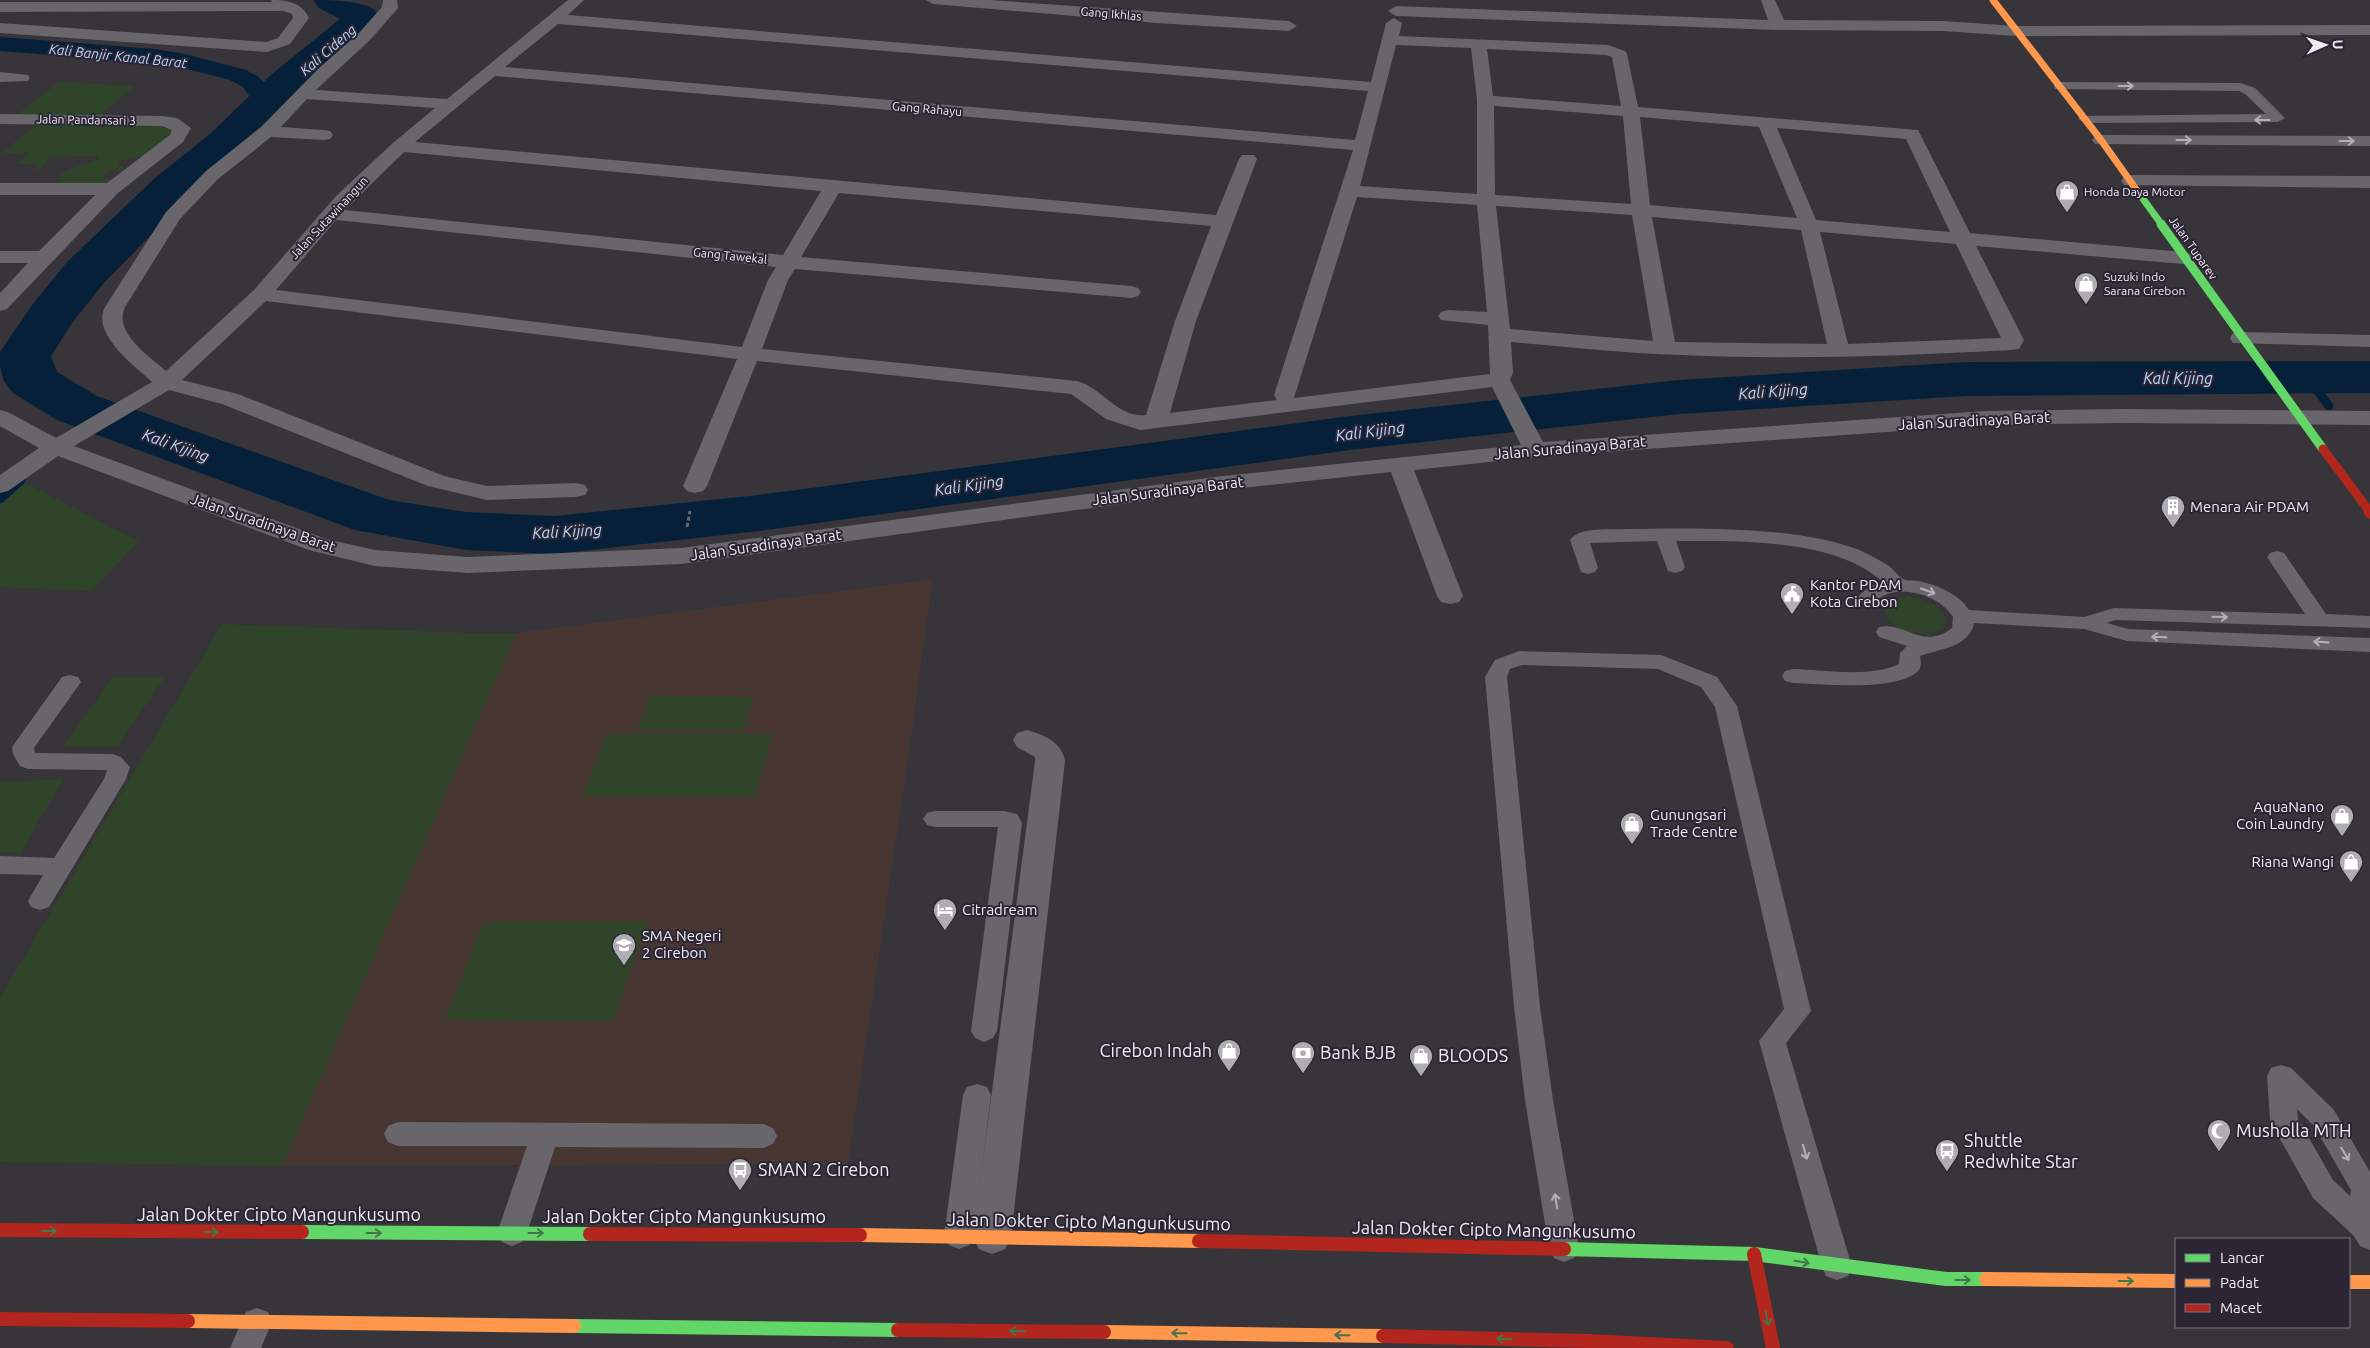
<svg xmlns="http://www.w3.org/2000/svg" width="2370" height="1348" font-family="Ubuntu,sans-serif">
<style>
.education{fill:#473631}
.green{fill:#2f4428}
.water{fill:#06203a}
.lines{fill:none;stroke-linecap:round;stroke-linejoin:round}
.stream{stroke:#06203a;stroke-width:9}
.canal{fill:#06203a;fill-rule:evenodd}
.river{fill:#06203a;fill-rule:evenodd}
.path{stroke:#6b696e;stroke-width:3;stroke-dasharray:4 2.5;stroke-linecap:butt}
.lane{fill:#69666b;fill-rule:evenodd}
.street{fill:#69666b;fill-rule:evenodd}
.fast-far2{stroke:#63d668;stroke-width:7}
.fast-far1{stroke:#63d668;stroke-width:9}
.fast{stroke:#63d668;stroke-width:14}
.slow-far1{stroke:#ff974d;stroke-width:7}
.slow{stroke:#ff974d;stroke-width:14}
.jam-far2{stroke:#b3261e;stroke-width:9}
.jam-far1{stroke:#b3261e;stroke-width:11}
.jam{stroke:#b3261e;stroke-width:14}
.oneway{stroke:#b3b0b7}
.oneway2{stroke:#45754b}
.labels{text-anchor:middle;stroke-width:4;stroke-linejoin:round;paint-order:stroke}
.far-street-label{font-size:12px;fill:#f0ecf5;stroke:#2c2634}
.far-poi-label{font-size:12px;fill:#f0ecf5;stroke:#2c2634;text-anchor:start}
.far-water-label{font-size:14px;font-style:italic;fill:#b5d9ff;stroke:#2c2634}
.street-label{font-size:15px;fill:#f0ecf5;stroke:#2c2634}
.poi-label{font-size:15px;fill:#f0ecf5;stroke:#2c2634;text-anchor:start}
.water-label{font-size:16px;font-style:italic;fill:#b5d9ff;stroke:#2c2634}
.near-poi-label{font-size:18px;fill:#f0ecf5;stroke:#2c2634;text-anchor:start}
.near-street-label{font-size:18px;fill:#f0ecf5;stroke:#2c2634}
</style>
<rect width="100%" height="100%" fill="#37343a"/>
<path class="education" d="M933 579 907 767 848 1164 282 1166 516 633Z"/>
<path class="green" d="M59 82 135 86 99 116H15Z
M151 123 177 129 151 154 120 161 118 165 124 167 123 170H109L102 177 113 180 109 184H62L58 176C70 166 86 166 99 158L96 156 48 157 44 166 38 170 35 169 37 164H17L28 153H1L38 124 114 125C127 128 138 127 151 123Z
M26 483 139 541 92 591 0 587V505Z
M1907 597C1923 599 1954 607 1943 629 1924 638 1887 634 1884 608 1890 599 1897 598 1907 597Z
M222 624 475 633H516L282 1166 0 1162V997Z
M113 677H165L118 746H63Z
M650 696 753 697 743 731H637Z
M607 734H773L755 796H582Z
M61 779 62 781 21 853 0 852V782Z
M498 921H648L613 1021 445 1020 483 923H497Z"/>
<path class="water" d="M2265 367 2370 368V388L2306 391 2275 385Z"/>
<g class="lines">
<path class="stream" d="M2308 378 2329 406
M0 499 21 480"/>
<path class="canal" d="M0 37 155 49 185 54 246 70 259 77 271 92 268 97 259 99 250 97 243 87 230 80 183 68 155 63 0 51Z"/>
<path class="river" d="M313 0C331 0 398 0 374 30L302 92 262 129 242 152 187 198 103 284 72 323 51 356 57 372 97 396 389 500 466 512 555 516 759 495 1350 416 1679 380 1966 362 2370 361V393L1966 396 1679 414 1350 450 759 531 555 554 466 550 355 530 57 420 13 393 4 381 0 366V352L32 305 67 262 155 178 210 134 272 74 340 19 319 8Z"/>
<path class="path" d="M687 527 690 511"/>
<path class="lane" d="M2060 82 2241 83 2255 88 2285 118 2278 122 2085 123 2078 119 2080 116 2266 114 2245 94 2239 91 2055 89 2054 86 2055 83Z
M1625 529C1693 528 1804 525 1866 553 1873 557 1882 561 1889 566 1894 570 1898 576 1903 579 1907 581 1913 580 1918 581 1937 585 1958 593 1969 610L2084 617 2114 608 2305 614 2267 557 2270 553 2277 551 2284 553 2326 614 2370 616V628L2115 620 2107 623 2128 629 2370 638V652L2127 641 2084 629 1974 623C1970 647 1939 649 1920 656 1921 661 1922 667 1918 671 1897 692 1822 684 1793 683L1785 681 1782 676 1785 671 1793 669C1826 670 1869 678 1899 664L1900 653 1907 646 1879 637 1876 632 1879 627C1905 621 1923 651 1952 628L1953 617C1941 598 1913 588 1891 593 1878 595 1875 607 1860 603L1857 599C1864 589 1872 585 1883 582 1835 538 1738 541 1676 541L1685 567 1682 571 1675 573 1668 571 1657 541 1590 543 1598 568 1595 572 1588 574 1581 572 1570 540C1580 526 1610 530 1625 529Z
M1519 651 1661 655 1717 677 1737 706 1811 1011 1786 1043 1852 1267 1848 1276 1837 1280 1826 1276 1822 1267 1759 1041 1784 1009 1715 707 1701 687 1658 669 1522 665 1510 669 1507 677 1540 1007 1553 1100 1579 1249 1574 1258 1564 1262 1554 1258 1549 1249 1525 1100 1514 1007 1485 677 1495 660Z
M70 675 78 677 81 682 34 748 35 753 113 754 121 757 130 767 126 779 49 907 40 910 31 907 28 901 43 875 0 874V856L54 858 104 779 107 770 28 769 20 766 13 754 12 747 62 677Z
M935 811H1004L1017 814 1022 823 997 1031 993 1038 984 1042 975 1038 971 1031 998 827H935L927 825 923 819 927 813Z
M2281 1065 2291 1068 2334 1110 2370 1172V1250L2360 1246 2354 1236 2313 1198 2274 1128 2270 1120 2267 1076 2271 1068ZM2297 1109 2314 1126 2351 1190 2350 1196 2333 1180 2298 1119Z
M977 1084 987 1087 991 1095 974 1236 969 1245 959 1249 949 1245 944 1236 963 1095 967 1087Z
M398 1122 763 1124 773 1128 777 1136 773 1144 763 1148 555 1147 527 1233 522 1242 512 1246 502 1242 497 1233 527 1146H398L388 1142 384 1134 388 1126Z
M257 1308 268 1312 272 1322 261 1348H230L246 1312Z"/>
<path class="street" d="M271 0C286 0 302 2 309 18L290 44 267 52 0 33V23L266 42 278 38 293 18 292 14 283 11 0 12V2H272Z
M383 0H397L398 8 371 39 316 90 447 99 568 0H584L568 15 1371 82 1386 23 1394 18 1402 23 1399 36 1608 45 1625 51 1627 54 1638 107 1918 130 1970 233 2183 252 2190 254 2193 258 2190 262 2183 264 1976 246 2024 340 2019 349 2011 350C1901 356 1791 360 1681 355 1624 353 1568 347 1511 342L1513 373 1510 380 1543 442 1985 411 2122 409 2370 411V425L2122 423 1985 425 1535 457 1414 470 1463 596 1459 602 1450 604 1441 602 1437 596 1391 472 1223 490 681 564 468 573 375 566 309 550 58 456 8 491 0 493V475L39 448 0 426V410L8 412 56 438 152 382C134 365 91 334 105 307L166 212 206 171 261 127 319 68 359 33 382 7ZM558 24 1368 91 1355 140 505 67ZM1396 45 1471 48 1477 100V194L1360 186ZM1487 49 1606 55 1612 57 1621 106 1493 96ZM495 76 1353 150 1274 395 1277 400 1170 413 1196 321 1257 159 1254 155H1242L1239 159 1216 215 415 142ZM307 99 435 108 394 142 337 195 254 290 166 371C149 356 113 333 125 307L180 219 218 179 271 137 324 140 330 139 333 135 330 131 324 130 281 127ZM1494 106 1623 116 1631 204 1495 195ZM1640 117 1759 127 1797 218 1650 205ZM1777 128 1906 139 1950 232 1816 220ZM404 152 821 191 783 255 345 210ZM839 193 1211 226 1175 321 1146 415C1119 419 1101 387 1077 381L762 349 788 280 795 269 1131 298 1138 296 1141 292 1138 288 1131 286 801 257ZM1357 197 1477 205 1487 312 1448 310 1441 312 1438 316 1441 320 1488 325 1490 374 1294 398ZM1496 206 1632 215 1653 341 1510 329ZM1652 217 1801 230 1827 344 1675 342ZM336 220 776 267 768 280 742 347 276 290ZM1820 232 1956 244 2001 338 1848 344ZM266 301 737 359 683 486 687 491 695 493 703 491 707 486 757 361 1071 394 1106 419 1140 430 1492 387 1521 445 1223 476 681 548 468 557 375 550 326 539 74 446 169 390 222 404 428 486 487 500 576 497 585 495 588 490 585 485 576 483 487 486 444 476 238 394 182 380Z
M926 0H989L1289 21 1297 26 1289 31 1156 23 933 4Z
M1761 0H1775L1784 20 1943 21 2016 26 2370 25V35L2016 36 1943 31 1778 30 1396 16 1388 11 1396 6 1768 20Z
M0 72 28 75 30 78 28 81 0 82Z
M0 114 162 116 177 118 191 128 183 142 118 193 7 309 0 311V293L28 263H0V251H39L95 195H0V183H107L170 135 172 130 162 126 0 124Z
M2101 135 2370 136V146L2095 144 2092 140 2095 136Z
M2130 175 2370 176V188L2124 185 2121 181 2124 177Z
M2241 332 2370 335V347L2233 343 2230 338 2233 333Z
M1027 730C1044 735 1062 742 1065 761L1011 1237 1005 1249 992 1254 979 1249 973 1237 1035 761V757L1017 747 1013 740 1017 733Z"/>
<path class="fast-far2" d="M2138 192 2162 225"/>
<path class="fast-far1" d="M2161 224 2323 449"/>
<path class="fast" d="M302 1232 590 1234
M1564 1249 1754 1254 1946 1279H1986
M574 1326 898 1330"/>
<path class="slow-far1" d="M1993 0 2101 140 2138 192"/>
<path class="slow" d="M860 1235 1199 1241
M1986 1279 2176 1281
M2349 1282H2370
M188 1321 574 1326
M1104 1332 1383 1336"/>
<path class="jam-far2" d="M2323 449 2370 512"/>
<path class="jam-far1" d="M2369 511 2370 513"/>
<path class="jam" d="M0 1230 302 1232
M590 1234 860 1235
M1199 1241 1564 1249
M1754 1254 1773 1348
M0 1319 188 1321
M898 1330 1104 1332
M1383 1336 1588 1341 1727 1348"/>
</g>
<defs><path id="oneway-shaft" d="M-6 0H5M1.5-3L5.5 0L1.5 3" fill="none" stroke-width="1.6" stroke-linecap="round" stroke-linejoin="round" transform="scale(1.25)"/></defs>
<g class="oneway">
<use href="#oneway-shaft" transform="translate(2126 86)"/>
<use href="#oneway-shaft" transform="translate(2262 120) rotate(-180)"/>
<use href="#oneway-shaft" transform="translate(2184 140)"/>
<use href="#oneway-shaft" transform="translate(2347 141)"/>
<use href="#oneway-shaft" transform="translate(1928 591) rotate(19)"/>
<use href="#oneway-shaft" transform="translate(2220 617) rotate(1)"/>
<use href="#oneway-shaft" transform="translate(2159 637) rotate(-178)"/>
<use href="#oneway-shaft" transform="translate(2321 642) rotate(-176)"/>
<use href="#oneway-shaft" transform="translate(1805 1152) rotate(74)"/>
<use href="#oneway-shaft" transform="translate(2345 1154) rotate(59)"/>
<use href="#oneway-shaft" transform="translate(1556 1201) rotate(-99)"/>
</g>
<g class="oneway2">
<use href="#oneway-shaft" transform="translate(49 1231)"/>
<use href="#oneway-shaft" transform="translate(211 1232)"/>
<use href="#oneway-shaft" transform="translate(374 1233)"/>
<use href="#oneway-shaft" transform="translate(536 1233)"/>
<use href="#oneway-shaft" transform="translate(1802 1262) rotate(9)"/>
<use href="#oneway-shaft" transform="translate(1963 1280)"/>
<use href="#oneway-shaft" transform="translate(2126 1281)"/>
<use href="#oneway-shaft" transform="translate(1767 1318) rotate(79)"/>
<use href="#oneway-shaft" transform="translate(1017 1331) rotate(-179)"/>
<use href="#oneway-shaft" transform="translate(1179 1333) rotate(-179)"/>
<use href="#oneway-shaft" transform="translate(1342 1335) rotate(-179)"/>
<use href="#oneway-shaft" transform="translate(1504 1339) rotate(-178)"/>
</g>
<defs>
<g id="shop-pin" transform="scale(1.25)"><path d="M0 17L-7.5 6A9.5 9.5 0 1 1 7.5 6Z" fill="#afacb4" stroke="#2c2634"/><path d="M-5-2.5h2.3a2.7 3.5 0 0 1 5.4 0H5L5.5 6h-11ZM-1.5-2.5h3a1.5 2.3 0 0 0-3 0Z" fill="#fff"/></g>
<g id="building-pin" transform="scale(1.25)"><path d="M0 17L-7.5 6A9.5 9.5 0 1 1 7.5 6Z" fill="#afacb4" stroke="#2c2634"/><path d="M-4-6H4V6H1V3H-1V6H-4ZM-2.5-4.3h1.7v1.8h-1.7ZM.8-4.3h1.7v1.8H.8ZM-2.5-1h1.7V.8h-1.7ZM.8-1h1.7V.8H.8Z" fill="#fff"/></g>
<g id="civic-pin" transform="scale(1.25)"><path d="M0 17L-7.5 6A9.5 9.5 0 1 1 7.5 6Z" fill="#afacb4" stroke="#2c2634"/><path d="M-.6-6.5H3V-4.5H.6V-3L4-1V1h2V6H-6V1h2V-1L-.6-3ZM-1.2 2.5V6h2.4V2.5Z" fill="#fff"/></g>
<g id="hotel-pin" transform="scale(1.25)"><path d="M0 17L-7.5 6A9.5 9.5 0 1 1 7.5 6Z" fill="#afacb4" stroke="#2c2634"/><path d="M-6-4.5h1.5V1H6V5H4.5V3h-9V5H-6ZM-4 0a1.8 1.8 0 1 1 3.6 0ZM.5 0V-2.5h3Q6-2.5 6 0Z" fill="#fff"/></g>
<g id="school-pin" transform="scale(1.25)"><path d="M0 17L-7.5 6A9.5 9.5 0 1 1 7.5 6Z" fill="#afacb4" stroke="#2c2634"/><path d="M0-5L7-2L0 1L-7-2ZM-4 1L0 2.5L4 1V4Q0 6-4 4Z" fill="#fff"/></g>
<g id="bank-pin" transform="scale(1.25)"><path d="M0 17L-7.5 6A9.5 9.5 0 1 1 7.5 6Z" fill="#afacb4" stroke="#2c2634"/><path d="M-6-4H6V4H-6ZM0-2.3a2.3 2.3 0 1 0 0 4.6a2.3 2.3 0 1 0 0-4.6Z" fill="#fff"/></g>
<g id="mosque-pin" transform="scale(1.25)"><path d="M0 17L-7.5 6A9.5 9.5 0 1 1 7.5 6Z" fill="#afacb4" stroke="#2c2634"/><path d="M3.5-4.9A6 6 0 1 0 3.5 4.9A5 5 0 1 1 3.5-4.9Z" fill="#fff"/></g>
<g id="bus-pin" transform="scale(1.25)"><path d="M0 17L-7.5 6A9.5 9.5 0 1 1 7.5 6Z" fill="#afacb4" stroke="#2c2634"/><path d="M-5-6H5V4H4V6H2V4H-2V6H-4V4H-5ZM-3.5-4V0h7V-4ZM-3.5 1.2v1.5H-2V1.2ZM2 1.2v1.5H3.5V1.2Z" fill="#fff"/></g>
</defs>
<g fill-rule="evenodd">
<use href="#shop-pin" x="2067" y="192"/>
<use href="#shop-pin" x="2086" y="284"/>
<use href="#building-pin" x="2173" y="507"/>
<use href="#civic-pin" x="1792" y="594"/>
<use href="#shop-pin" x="2342" y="816"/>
<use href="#shop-pin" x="1632" y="824"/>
<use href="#shop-pin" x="2351" y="862"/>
<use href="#hotel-pin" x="945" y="910"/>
<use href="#school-pin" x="624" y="945"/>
<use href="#shop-pin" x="1229" y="1051"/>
<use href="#bank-pin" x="1303" y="1053"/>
<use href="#shop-pin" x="1421" y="1056"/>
<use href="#mosque-pin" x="2219" y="1131"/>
<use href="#bus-pin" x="1947" y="1151"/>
<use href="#bus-pin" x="740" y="1170"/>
</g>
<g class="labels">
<g class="far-street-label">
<text transform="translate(1111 14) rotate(5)" y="4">Gang Ikhlas</text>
<text transform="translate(927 109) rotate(5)" y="4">Gang Rahayu</text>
<text transform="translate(86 120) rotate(1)" y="4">Jalan Pandansari 3</text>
<text transform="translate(329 218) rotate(-47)" y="4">Jalan Sutawinangun</text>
<text transform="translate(2193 248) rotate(55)" y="4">Jalan Tuparev</text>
<text transform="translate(730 256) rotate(6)" y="4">Gang Tawekal</text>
</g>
<g class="far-poi-label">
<text x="2084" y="196">Honda Daya Motor</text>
<text x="2104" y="281">Suzuki Indo<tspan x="2104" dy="14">Sarana Cirebon</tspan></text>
</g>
<g class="far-water-label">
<text transform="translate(328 50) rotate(-41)" y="5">Kali Cideng</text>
<text transform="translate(118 56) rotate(6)" y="5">Kali Banjir Kanal Barat</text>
</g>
<g class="street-label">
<text transform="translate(1974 421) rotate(-3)" y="5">Jalan Suradinaya Barat</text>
<text transform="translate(1570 448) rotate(-5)" y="5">Jalan Suradinaya Barat</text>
<text transform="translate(1168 491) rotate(-7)" y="5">Jalan Suradinaya Barat</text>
<text transform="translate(263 523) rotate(19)" y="5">Jalan Suradinaya Barat</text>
<text transform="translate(766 545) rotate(-8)" y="5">Jalan Suradinaya Barat</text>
</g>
<g class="poi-label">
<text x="2190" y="512">Menara Air PDAM</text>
<text x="1810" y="590">Kantor PDAM<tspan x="1810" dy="17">Kota Cirebon</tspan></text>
<text x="2324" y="812" text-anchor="end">AquaNano<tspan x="2324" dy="17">Coin Laundry</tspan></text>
<text x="1650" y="820">Gunungsari<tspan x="1650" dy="17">Trade Centre</tspan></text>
<text x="2334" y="867" text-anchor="end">Riana Wangi</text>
<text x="962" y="915">Citradream</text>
<text x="642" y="941">SMA Negeri<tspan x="642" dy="17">2 Cirebon</tspan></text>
</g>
<g class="water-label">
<text x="2178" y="384">Kali Kijing</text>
<text transform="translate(1773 391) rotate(-4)" y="6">Kali Kijing</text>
<text transform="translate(1370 431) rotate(-7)" y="6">Kali Kijing</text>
<text transform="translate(176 445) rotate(20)" y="6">Kali Kijing</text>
<text transform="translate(969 485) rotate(-8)" y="6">Kali Kijing</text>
<text transform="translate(567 531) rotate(-3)" y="6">Kali Kijing</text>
</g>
<g class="near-poi-label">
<text x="1212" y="1057" text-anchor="end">Cirebon Indah</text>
<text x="1320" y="1059">Bank BJB</text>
<text x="1438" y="1062">BLOODS</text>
<text x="2236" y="1137">Musholla MTH</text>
<text x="1964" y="1147">Shuttle<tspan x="1964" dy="21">Redwhite Star</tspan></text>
<text x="758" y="1176">SMAN 2 Cirebon</text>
</g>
<g class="near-street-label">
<text x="279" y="1221">Jalan Dokter Cipto Mangunkusumo</text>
<text x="684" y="1223">Jalan Dokter Cipto Mangunkusumo</text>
<text transform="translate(1089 1222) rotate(1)" y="6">Jalan Dokter Cipto Mangunkusumo</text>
<text transform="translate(1494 1230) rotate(1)" y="6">Jalan Dokter Cipto Mangunkusumo</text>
</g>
</g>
<rect x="2175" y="1238" width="175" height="90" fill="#2c2634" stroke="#7a7581"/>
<rect x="2185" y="1254" width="25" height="8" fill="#63d668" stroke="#7a7581"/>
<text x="2220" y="1263" font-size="15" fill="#f0ecf5">Lancar</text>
<rect x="2185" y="1279" width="25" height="8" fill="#ff974d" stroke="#7a7581"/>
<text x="2220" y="1288" font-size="15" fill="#f0ecf5">Padat</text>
<rect x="2185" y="1304" width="25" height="8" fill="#b3261e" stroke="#7a7581"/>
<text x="2220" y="1313" font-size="15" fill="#f0ecf5">Macet</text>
<g transform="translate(2325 45) rotate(88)" stroke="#2c2634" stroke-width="4" paint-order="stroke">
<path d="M0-4L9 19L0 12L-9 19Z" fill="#f0ecf5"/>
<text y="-8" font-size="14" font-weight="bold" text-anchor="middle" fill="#f0ecf5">U</text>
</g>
</svg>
